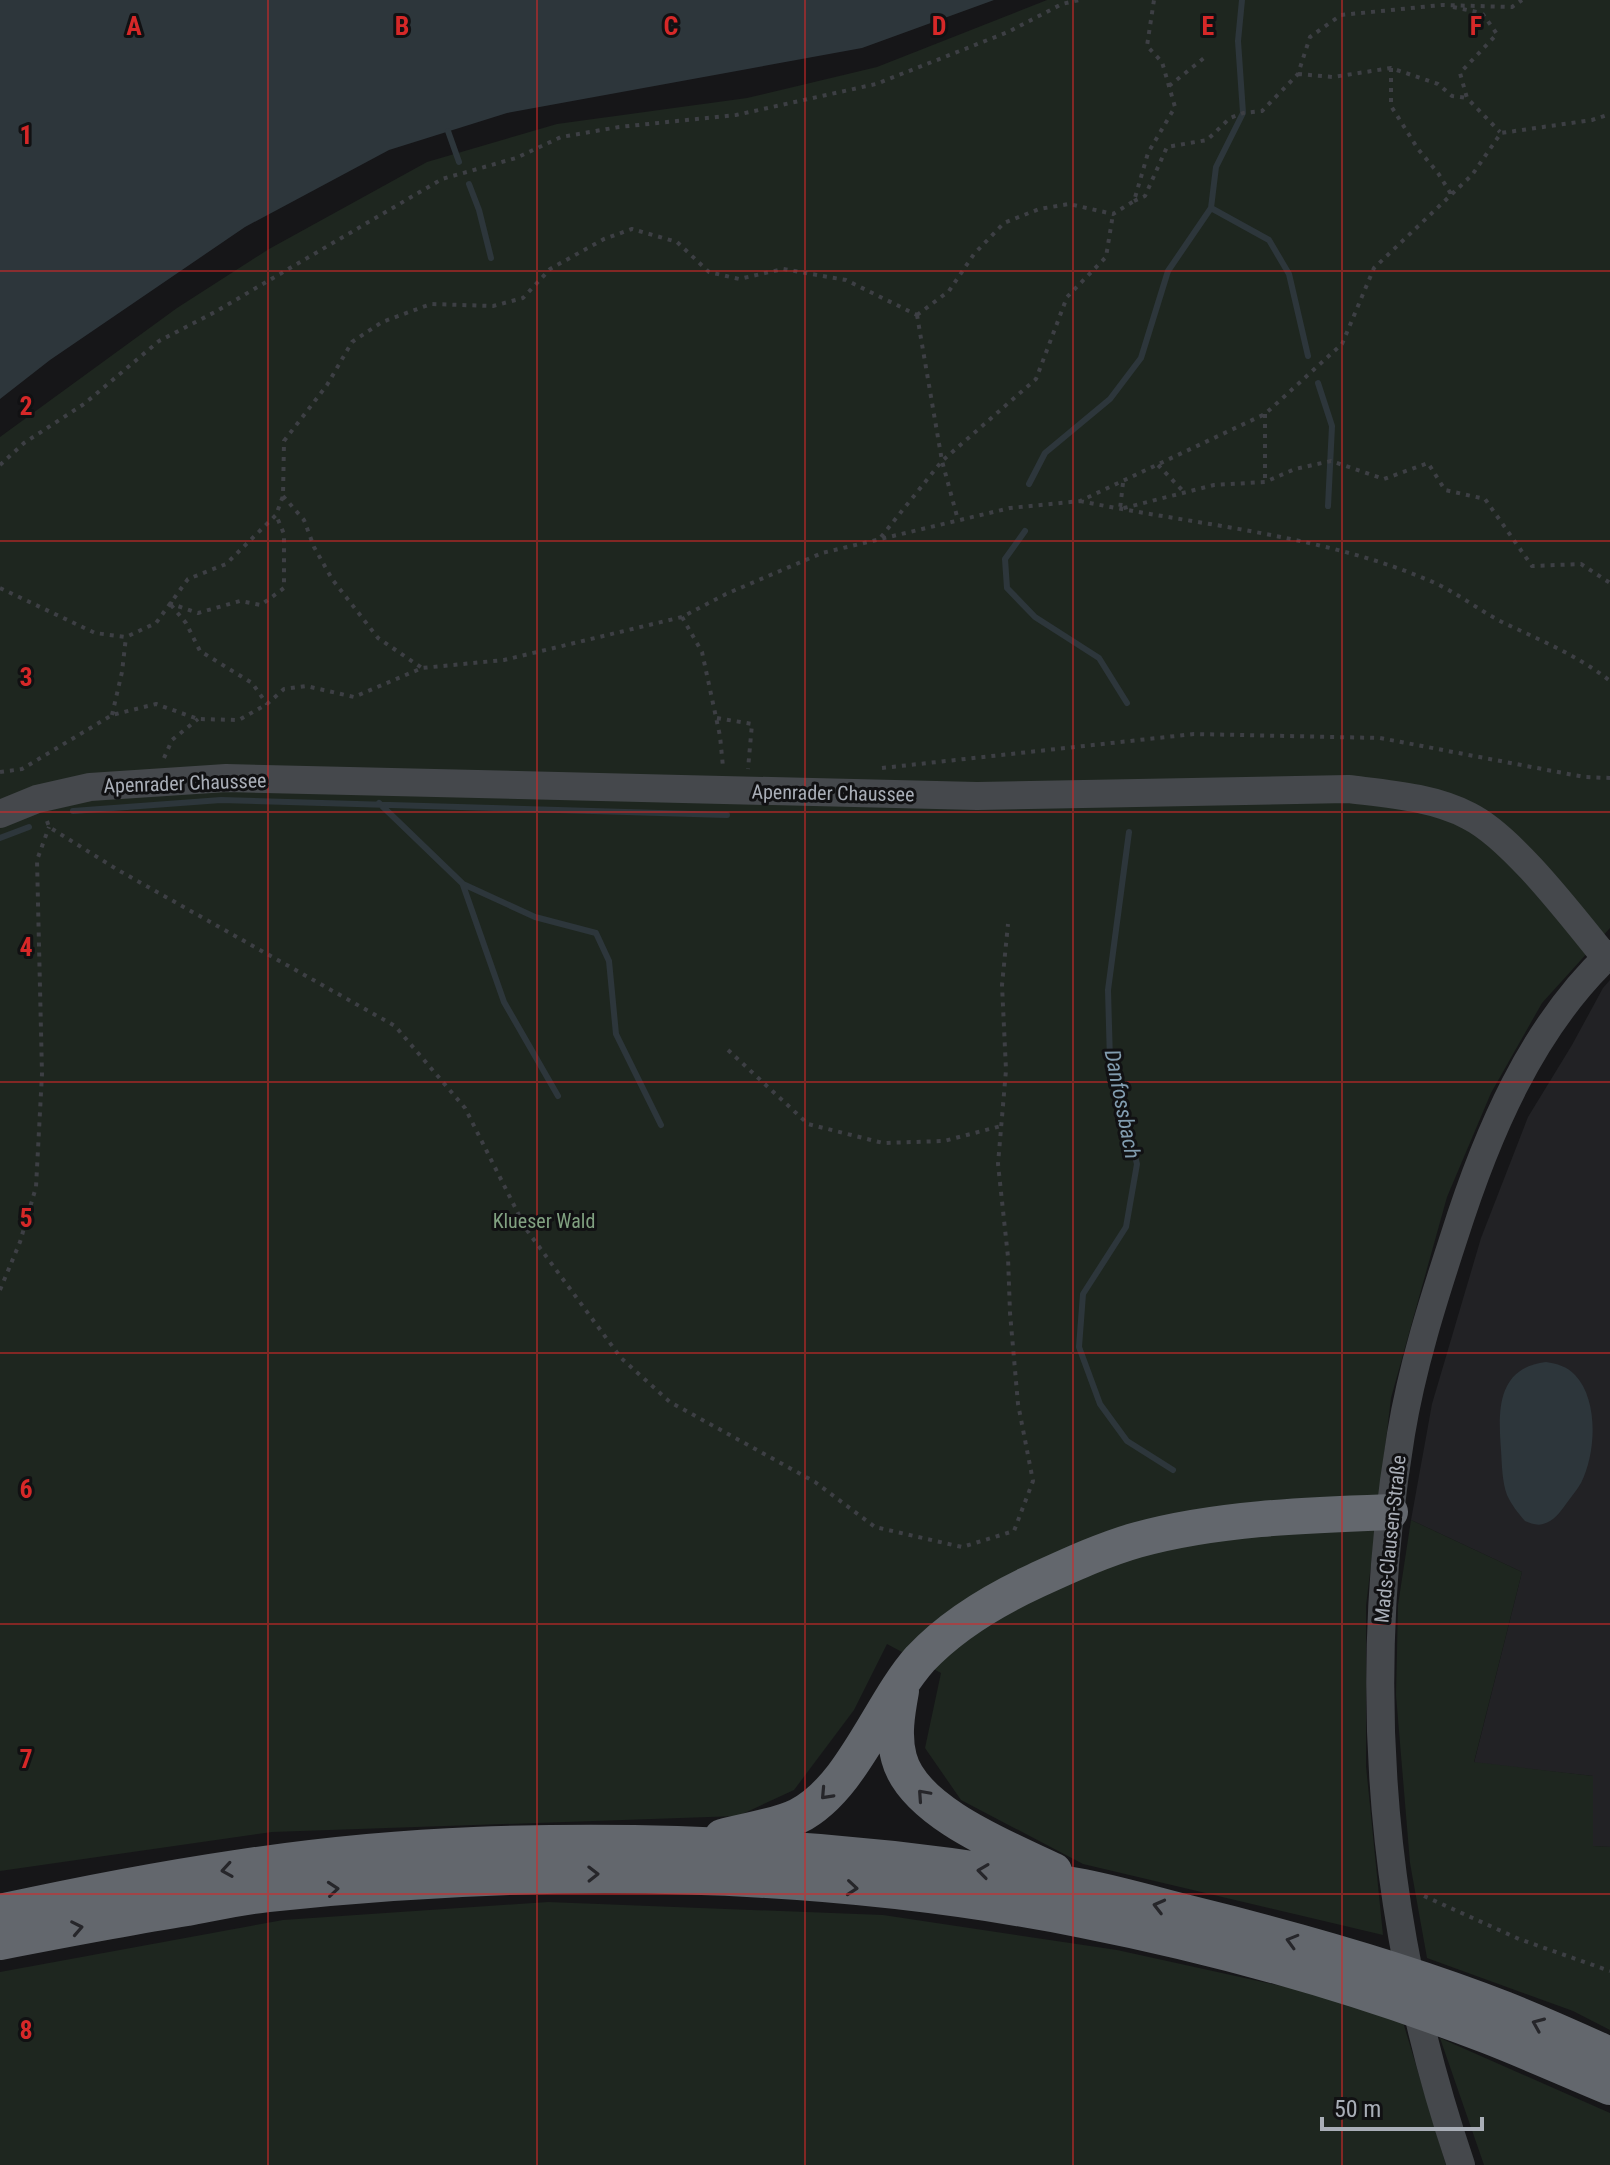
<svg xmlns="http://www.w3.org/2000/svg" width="1610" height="2165" font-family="'Roboto Condensed',sans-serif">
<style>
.built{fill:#222225}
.green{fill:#1e261f}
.water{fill:#2d363b}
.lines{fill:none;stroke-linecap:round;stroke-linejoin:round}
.stream{stroke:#2d363b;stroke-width:6}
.path{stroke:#3d3f44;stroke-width:4;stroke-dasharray:4 6;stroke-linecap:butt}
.secondary{stroke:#45484c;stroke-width:28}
.highway{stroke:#63676d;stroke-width:36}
.oneway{stroke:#26262a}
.grid{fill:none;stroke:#d62828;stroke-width:2;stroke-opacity:0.55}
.labels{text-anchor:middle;stroke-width:6;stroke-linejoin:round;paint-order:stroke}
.street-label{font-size:20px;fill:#a9aeb7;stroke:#111113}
.park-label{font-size:20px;fill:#81a181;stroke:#111113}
.water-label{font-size:22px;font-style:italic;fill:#829db0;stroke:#111113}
.grid-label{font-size:26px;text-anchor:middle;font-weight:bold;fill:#d62828;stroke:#111113;stroke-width:6;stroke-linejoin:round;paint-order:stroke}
</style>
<rect width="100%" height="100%" fill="#161618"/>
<path class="built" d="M1610 980V1847L1593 1846V1776L1474 1763 1522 1572 1411 1520 1432 1404 1481 1238 1528 1117 1572 1045 1603 988Z"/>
<path class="green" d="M1047 0H1610V928L1542 1003 1491 1093 1447 1197 1391 1398 1366 1606V1766L1383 1935 1083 1864 961 1800 925 1748 941 1673 887 1644 854 1710 794 1790 738 1816 272 1832 0 1871V437L177 308 269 249 427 162 557 124 747 98 877 67Z
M1411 1520 1522 1572 1474 1762 1593 1776V1846L1610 1847V2030L1573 2011 1427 1958 1410 1863 1396 1695 1398 1605Z
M548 1902 883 1915 1117 1950 1400 2012 1446 2165H0V1972L283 1920Z
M1440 2038 1610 2113V2165H1484Z"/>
<path class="water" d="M0 0H994L862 48 507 113 389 150 245 227 50 360 0 399Z
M1546 1362C1557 1364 1567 1366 1575 1375 1599 1400 1596 1454 1581 1483 1577 1490 1571 1497 1566 1504 1561 1511 1553 1522 1543 1524 1537 1526 1530 1523 1525 1521 1518 1513 1511 1504 1507 1495 1502 1481 1502 1465 1501 1450 1498 1410 1497 1368 1546 1362Z"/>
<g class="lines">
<path class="stream" d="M448 131 459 162
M469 184 479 210 491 258
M1211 208 1269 240 1289 274 1308 356
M1318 383 1332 426 1328 506
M1029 484 1045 453 1110 399 1141 358 1168 271 1211 208 1216 167 1243 113 1238 41 1242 0
M1025 531 1005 559 1007 588 1035 617 1099 658 1127 703
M379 803 463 884 535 917 596 933 609 961 616 1034 661 1125
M73 811 221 800 727 815
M1129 832 1108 990 1110 1061 1137 1164 1126 1227 1083 1294 1079 1347 1100 1404 1127 1441 1173 1470
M0 838 29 827
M463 885 504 1002 558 1096"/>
<path class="path" d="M1453 7 1482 13 1497 34 1460 73 1467 98 1500 132
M1391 68V106L1418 149 1438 173 1451 194
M1298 74 1333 77 1391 68 1438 84 1452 96 1467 98
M1169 86 1204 58
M1134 201 1145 196 1167 147 1207 140 1230 118 1243 113 1262 111 1298 74 1310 37 1341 15 1442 5 1512 7 1522 0
M917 315 949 291 974 254 1004 223 1039 209 1069 204 1113 214 1134 201 1148 153 1175 107 1162 62 1147 46 1154 0
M917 315 942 461 958 520
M1265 414V482
M0 465 24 443 84 404 159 341 215 312 442 179 516 158 561 137 619 127 736 115 876 84 1008 32 1062 4 1079 0
M1158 465 1184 492
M1123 483 1120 509 1214 485 1265 482 1295 469 1331 461 1384 479 1428 463 1445 490 1485 499 1532 566 1581 564 1610 583
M283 496 304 520 314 547 332 579 378 638 422 668
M1080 501C1196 525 1327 535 1435 583 1459 594 1480 611 1504 623 1540 640 1579 656 1610 681
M881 537 942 461 1036 379 1067 297 1106 257 1113 214
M0 588 95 633 126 637 156 623 188 579 226 564 276 515 283 496 284 441 327 385 352 342 382 322 431 304 493 306 523 298 550 269 604 239 632 229 677 242 709 272 739 279 783 269 846 280 917 315
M169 603 198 613 240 601 261 605 284 588V534L276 515
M171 605 186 623 200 651 252 683 267 704
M682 617 702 652 720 736 723 767
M112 715 122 672 126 637
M717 718 752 724 748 769
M164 758 172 740 198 719
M882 768 1194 734 1380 738 1584 777 1610 778
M0 772 22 769 112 715 156 704 198 719 239 720 267 704 284 689 306 686 354 697 422 668 504 660 682 617 726 594 822 553 1010 508 1080 501 1265 414 1342 344 1374 268 1472 175 1501 133 1592 120 1610 114
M47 821 49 827 118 870 395 1026 465 1108 526 1229 621 1358 670 1402 815 1482 875 1527 962 1547 1014 1531 1033 1481 1018 1404 1010 1313 1008 1257 998 1164 1006 1070 1002 985 1008 924
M728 1050 808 1124 883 1143 944 1141 1001 1126
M0 1290 20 1242 36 1187 42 1074 37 860 49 827
M1424 1896 1519 1939 1610 1971"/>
<path class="secondary" d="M0 814 37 799 90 787 226 778 977 796 1348 789C1388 794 1433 797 1469 816 1513 838 1573 918 1606 958
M1461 2165C1380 1927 1360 1682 1401 1434 1412 1367 1433 1301 1454 1237 1486 1136 1531 1028 1610 954"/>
<path class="highway" d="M901 1691C897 1713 893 1736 899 1758 913 1812 1008 1849 1054 1871
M722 1837C746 1830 776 1827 798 1816 852 1789 880 1704 920 1659 951 1626 994 1600 1035 1581 1068 1566 1102 1550 1137 1540 1216 1518 1308 1515 1390 1512
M0 1912C156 1878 314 1851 474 1845 677 1837 884 1850 1083 1887 1118 1894 1153 1904 1188 1913 1294 1939 1402 1969 1504 2009 1539 2023 1575 2039 1610 2055
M0 1942C62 1930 124 1918 187 1908 214 1903 241 1897 268 1894 539 1865 815 1867 1083 1920 1220 1947 1358 1986 1488 2036 1529 2052 1569 2070 1610 2087"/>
</g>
<defs><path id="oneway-chevron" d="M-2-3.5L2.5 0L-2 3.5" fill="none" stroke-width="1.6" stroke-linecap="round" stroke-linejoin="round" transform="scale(2)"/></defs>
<g class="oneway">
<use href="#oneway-chevron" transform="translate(826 1794) rotate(133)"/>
<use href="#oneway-chevron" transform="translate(923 1795) rotate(-132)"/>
<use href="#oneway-chevron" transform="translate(227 1870) rotate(171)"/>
<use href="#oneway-chevron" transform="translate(983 1871) rotate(-172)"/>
<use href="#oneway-chevron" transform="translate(593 1874) rotate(-1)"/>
<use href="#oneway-chevron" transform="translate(852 1888) rotate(5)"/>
<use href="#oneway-chevron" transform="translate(333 1889) rotate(-5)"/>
<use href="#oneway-chevron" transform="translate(1159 1906) rotate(-166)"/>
<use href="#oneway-chevron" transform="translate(77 1928) rotate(-11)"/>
<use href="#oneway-chevron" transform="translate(1292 1941) rotate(-164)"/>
<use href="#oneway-chevron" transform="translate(1538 2024) rotate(-157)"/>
</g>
<path class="grid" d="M268 0V2165M537 0V2165M805 0V2165M1073 0V2165M1342 0V2165M0 271H1610M0 541H1610M0 812H1610M0 1082H1610M0 1353H1610M0 1624H1610M0 1894H1610"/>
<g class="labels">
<g class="street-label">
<text transform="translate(185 783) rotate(-2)" y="7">Apenrader Chaussee</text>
<text transform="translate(833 793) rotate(1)" y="7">Apenrader Chaussee</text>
<text transform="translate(1390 1539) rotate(-84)" y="7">Mads-Clausen-Straße</text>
</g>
<g class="park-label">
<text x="544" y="1228">Klueser Wald</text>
</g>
<g class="water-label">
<text transform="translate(1123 1104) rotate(79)" y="8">Danfossbach</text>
</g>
</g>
<g class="grid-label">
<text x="134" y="35">A</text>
<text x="402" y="35">B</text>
<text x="671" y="35">C</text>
<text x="939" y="35">D</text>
<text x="1208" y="35">E</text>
<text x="1476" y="35">F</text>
<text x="26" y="144">1</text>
<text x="26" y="415">2</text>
<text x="26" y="686">3</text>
<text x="26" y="956">4</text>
<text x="26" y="1227">5</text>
<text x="26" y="1498">6</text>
<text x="26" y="1768">7</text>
<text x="26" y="2039">8</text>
</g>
<path d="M1322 2117v12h160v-12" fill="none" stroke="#a9aeb7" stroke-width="4"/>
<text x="1334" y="2117" font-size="24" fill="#a9aeb7" stroke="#111113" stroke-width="6" paint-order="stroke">50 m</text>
</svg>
